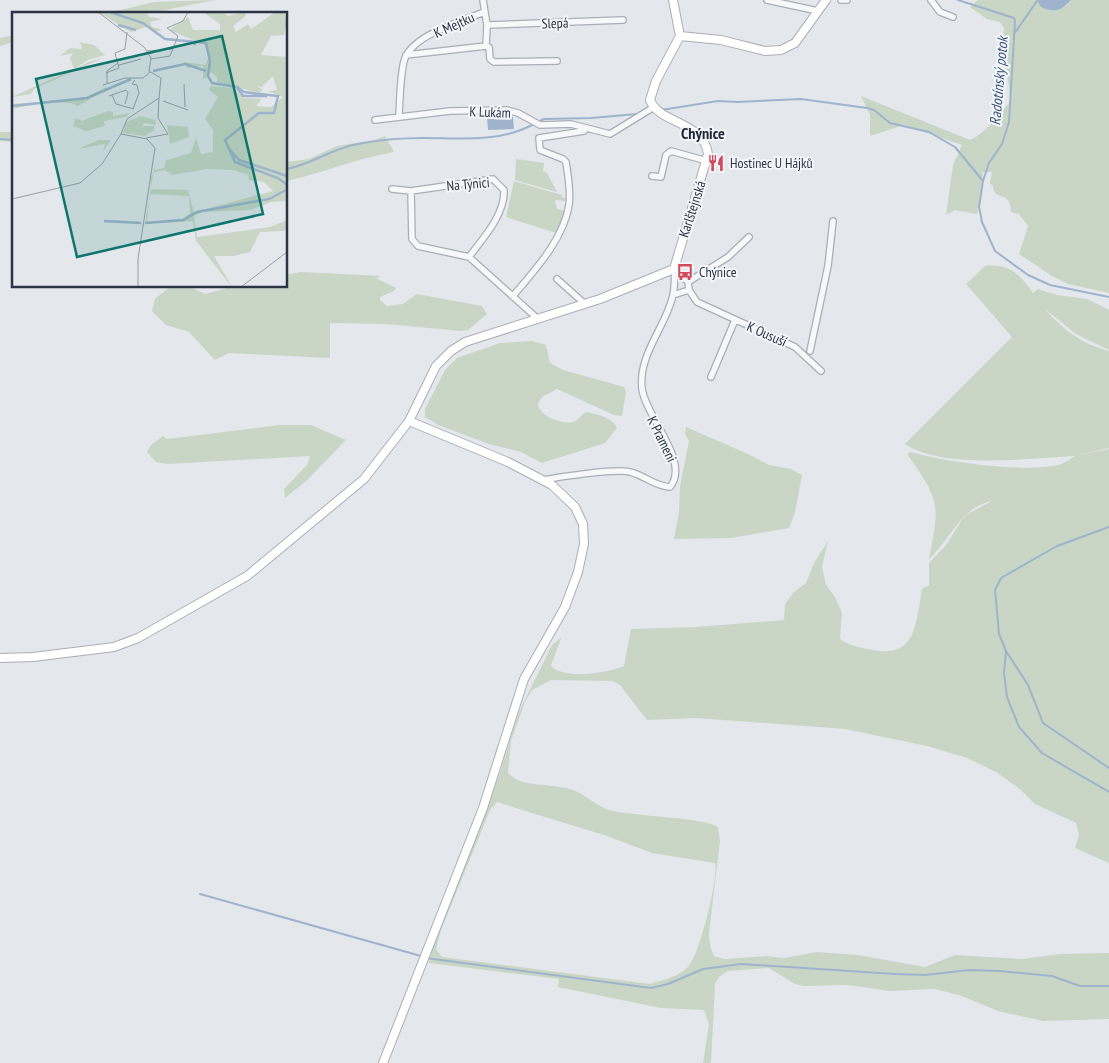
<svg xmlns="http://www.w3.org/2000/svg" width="1109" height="1063" font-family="'PT Sans Narrow',sans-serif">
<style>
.green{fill:#c9d6c5;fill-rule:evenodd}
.water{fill:#9fb4cc}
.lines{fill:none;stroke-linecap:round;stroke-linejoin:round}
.stream{stroke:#9fb4cc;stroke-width:2}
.street-casing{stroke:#a9aeb7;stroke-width:8}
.secondary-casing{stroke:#a9aeb7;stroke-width:10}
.street{stroke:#f7f8fa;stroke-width:5.5}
.secondary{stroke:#fff;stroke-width:8}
.labels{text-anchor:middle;stroke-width:4;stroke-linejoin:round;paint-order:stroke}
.street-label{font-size:14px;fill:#2b3445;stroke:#f4f6f9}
.poi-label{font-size:14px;fill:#2b3445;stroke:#f4f6f9;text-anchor:start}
.water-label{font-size:15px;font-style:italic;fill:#34527a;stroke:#f4f6f9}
.quarter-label{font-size:16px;font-weight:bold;fill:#1d2536;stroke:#f4f6f9}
.inset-river{fill:none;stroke:#9fb4cc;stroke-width:2.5}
.inset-road{fill:none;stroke:#9a9fa9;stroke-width:1}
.view{fill:#0f766e;fill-opacity:0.15;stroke:#0f766e;stroke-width:2.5}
.inset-edge{fill:none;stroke:#2b3445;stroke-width:2.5}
</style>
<rect width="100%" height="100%" fill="#e4e7ec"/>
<path class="green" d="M215 0 145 14H104L154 2Z
M978 0H1037L1066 6 1071 0H1109V293L1068 284 1052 276 1019 254 1028 226 1019 214 1011 212C1011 189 993 202 993 186L990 183 992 172H982L983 176 977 214 955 210 946 215 953 165 962 145 904 125 870 136V115L861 96 970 140C984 135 1000 113 1010 102 1010 76 1001 54 1004 28L1000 22 987 19 970 7Z
M14 35V42L0 46V38Z
M0 132H14V142L0 141Z
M385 136 394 152C357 158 323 173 286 181V162L309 159 337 146 374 140Z
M516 159 544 163 543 171 547 173 557 192 515 180Z
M514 181 562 195 561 197 567 199 566 201 555 200 557 209 565 211 556 233 506 217Z
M985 266C1009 263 1020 274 1033 293L1038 289 1057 295 1087 299 1109 310V350L1076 334 1045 309C1063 330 1082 344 1109 351V448L1079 455 1109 449V863L1075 848 1079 835 1076 823 1035 804 1020 789 996 772 967 758 927 746 845 729 697 718 647 720 620 685 612 681 551 680 532 690 525 702 511 741 508 773C521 788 551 783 569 789 586 793 597 808 613 811 634 816 706 818 718 827L720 841 709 933 710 946 714 956 724 959 766 956 784 958 817 952 858 955 925 967 955 955 1022 959 1060 954 1109 953V1019L1043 1021 998 1011 959 995 935 989 890 991 848 985 804 986 795 984 769 968 728 971 719 977 715 984 711 1063H703L709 1024 704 1010 661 1008 558 987 559 979 429 963 433 947 500 773 519 712 552 645 561 638 551 666C564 680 609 673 624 666L631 629 697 627 784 620 785 604 793 593 806 583 814 563 828 541 822 567 826 585 835 597 842 613 840 639C849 646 862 648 873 650 917 659 916 621 922 589L929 585V563L947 544 964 516 992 501C960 508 951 539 929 559 940 503 940 501 907 454L911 452C945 462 1024 473 1058 465 1064 464 1070 459 1075 456 1032 458 943 470 905 444L1012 337 966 284ZM497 802 607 836 652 853 715 863C719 877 699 957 688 967 678 977 663 980 650 984L442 957 436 949 441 930 490 810Z
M301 272 381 276 376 278 396 288 394 291 380 297V300L387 306 403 304 417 294 482 306 487 314 468 330 461 331 386 324 330 323V358L229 353 215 360 189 332 166 325 152 311 155 299 171 286H188L205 294 236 286H286V275Z
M532 341 546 345 550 363 563 370 624 387 626 392 622 416 614 415 557 389 542 397 538 403C537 415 563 425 573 422 579 420 581 415 586 412 597 414 612 417 617 428L605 443 542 463 521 452 489 444 438 425 425 417V409L445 370 457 358 500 343Z
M280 425H311L346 440 306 481 285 498 284 489 308 464 310 456 167 464 156 462 147 452 150 446 163 436 167 439Z
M686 427 748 454 769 465 791 469 802 475 795 512 789 528 731 538 674 539 679 512 680 486 689 441 685 434Z"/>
<path class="water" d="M1037 0H1071C1061 11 1054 13 1041 7Z
M513 117 514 129 488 130 487 118Z"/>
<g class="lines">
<path class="stream" d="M958 0 1014 18 1015 21 1009 122 1002 144 989 163 983 181 979 207 982 222 995 251 1028 275 1050 285 1109 297
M1014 34 1037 1
M661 110 718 101 738 102 801 99 867 108 874 110 890 123 929 132 955 147 983 181
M538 122 544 119 591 118 637 114
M0 139 14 140
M286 169C311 165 332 148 358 144 378 140 401 138 422 138 460 138 499 143 534 124
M1109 527 1057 546 1001 578 995 590 999 634 1006 651 1004 673 1007 697 1019 727 1042 753 1109 792
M1006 651 1028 685 1043 723 1109 768
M200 894 421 956
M426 958 651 988 668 984 703 969 741 964 895 974 925 975 969 970 999 971 1052 976 1080 986H1109"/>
<g class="street-casing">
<path id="street" d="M767 0 818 11
M841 0H847
M931 0 940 12 953 17
M487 25 623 20
M486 46 489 47 490 59 494 62 557 61
M406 55 486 46 487 25 483 0
M399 116C400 98 400 78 404 61 411 35 461 22 484 12
M375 120 450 111 507 110 518 113 540 125 571 124 610 134 654 107
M652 176 661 177 666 155 671 151 707 161
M392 189 411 191 493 179 504 190C505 215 483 238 469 257
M411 191 412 239 418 246 469 257 538 319
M675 268 688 282 689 290 697 302 795 347 821 371
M557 279 585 304
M688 282 728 257 749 237
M673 295 689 290
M513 296C534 271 564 239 569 205 571 191 568 176 566 162L563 159 540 150 539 138 584 131 586 128
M810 351 828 266 833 221
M711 377 735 320
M544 480C558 477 618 468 630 472 644 475 654 486 670 487 691 462 646 417 642 389 638 354 666 327 673 295 675 287 674 277 675 268"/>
</g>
<g class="secondary-casing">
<path id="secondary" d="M680 36 721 40 765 51 781 50 795 43 826 0
M0 658 33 657 114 647 138 638 247 576 364 479 409 421 436 366 451 351 465 342 600 299 674 269 708 154C704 121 659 124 650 100L656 81 680 36 673 0
M383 1063 483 808 524 679 565 607 578 572 584 544 583 524 575 507 552 485 508 462 409 421"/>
</g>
<use href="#street" class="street"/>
<use href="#secondary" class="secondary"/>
</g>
<defs>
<g id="restaurant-bare" transform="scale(1.35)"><path d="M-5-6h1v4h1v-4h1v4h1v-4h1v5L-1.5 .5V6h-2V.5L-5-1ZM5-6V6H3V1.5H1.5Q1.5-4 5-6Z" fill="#d1495b" stroke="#f4f6f9" stroke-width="2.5" paint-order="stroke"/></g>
<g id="bus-bare" transform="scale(1.35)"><path d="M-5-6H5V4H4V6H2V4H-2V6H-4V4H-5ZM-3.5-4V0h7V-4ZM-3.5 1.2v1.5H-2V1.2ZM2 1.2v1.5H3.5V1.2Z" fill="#d1495b" stroke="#f4f6f9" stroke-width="2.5" paint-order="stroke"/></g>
</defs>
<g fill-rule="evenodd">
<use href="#restaurant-bare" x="716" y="163"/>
<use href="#bus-bare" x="685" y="272"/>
</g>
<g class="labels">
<g class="street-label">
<text transform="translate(555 23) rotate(-2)" y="5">Slepá</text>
<text transform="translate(454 25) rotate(-24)" y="5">K Mejtku</text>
<text transform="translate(490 112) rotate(2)" y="5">K Lukám</text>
<text transform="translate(468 184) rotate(-5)" y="5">Na Týnici</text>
<text transform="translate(692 209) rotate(-72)" y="5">Karlštejnská</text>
<text transform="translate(767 334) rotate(24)" y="5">K Ousuší</text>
<text transform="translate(662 439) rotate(64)" y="5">K Prameni</text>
</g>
<g class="poi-label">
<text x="730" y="168">Hostinec U Hájků</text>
<text x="699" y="277">Chýnice</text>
</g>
<g class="water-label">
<text transform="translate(999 81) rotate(-85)" y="5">Radotínský potok</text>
</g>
<g class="quarter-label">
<text x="703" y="139">Chýnice</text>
</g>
</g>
<g transform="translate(12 12)">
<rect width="275" height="275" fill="#e4e7ec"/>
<path d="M87 0H135L137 5 151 7 138 10 140 15 150 17 143 21 134 15 119 20ZM191 0H213L215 4 232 0 234 4 221 14 224 20 236 12 239 17 263 0H272L275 10 272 23 259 24 249 43 275 45V189L259 190 238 198 190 200 182 204 185 225 258 215 275 208V217L271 219 248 220 238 240 221 244H202L220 275 184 229 181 209 133 212 143 152V158L152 156 154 148 179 141 184 126 189 142 201 140V118L193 107 206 85 197 78 199 74 222 76 231 86 250 87 244 94 259 95 271 85 256 79 265 78 261 64 250 75 245 74 251 78 247 81 205 70V65L196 58V65L191 67V54L175 56 172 50 193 53 197 45 193 33 157 18 176 5 181 18H208V12ZM194 157 222 158 236 163 237 168 252 170 261 179 182 200 176 178 139 177V165L143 160 153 158 160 163ZM138 182 177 184 178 201 171 207 135 210ZM67 30 82 33 93 43 76 48 62 57 77 50 93 45 22 77 19 82 0 85 62 57 58 46 61 41 48 44 58 36 69 37 70 34ZM94 75 96 77 66 94 59 91 34 90 0 97V92L73 86ZM96 99 101 100V104L118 101 114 105 92 109 93 114 74 119 61 114 64 106 70 109ZM129 104 143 108 144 113 132 111 130 114H142V118L133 124 111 121 114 110ZM155 113 176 115 177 125 158 132ZM87 128H99L91 140 93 132 66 137Z" fill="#c9d6c5" fill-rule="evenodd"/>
<path class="inset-river" d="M98 0 131 11 153 27 194 31 198 49 196 64 200 71 225 75 232 80 266 84 262 101H247L213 128 223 150 266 166 274 172 275 177M106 13 124 18M141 59 173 52 194 59M225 76 231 84H255M0 94 75 86 119 67M218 138 227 148 275 164M92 209 129 211M133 211 171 208 185 200 257 187 274 178"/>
<path class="inset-road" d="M86 0 132 35 139 46 137 59 149 66 147 86 115 107 109 122 135 127 143 136 126 247V275M163 34 179 31 184 33M135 39 161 37M139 47 158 44 166 24 155 16 171 9 176 0M107 53 129 47M94 61 107 56 103 41 113 37 115 20M95 71V59L106 51M172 72 173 95M91 73 113 66H131L138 60M100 83 104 92 122 97M97 84 114 78 116 81 113 92M151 89 176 98M121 97 127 81 125 73 120 72 123 68M134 126 156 122 146 106 147 86M0 187 68 171 90 152 109 122M229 275 275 240"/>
<path class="view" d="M210 24 251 202 65 245 24 67Z"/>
<rect width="275" height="275" class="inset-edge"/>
</g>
</svg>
